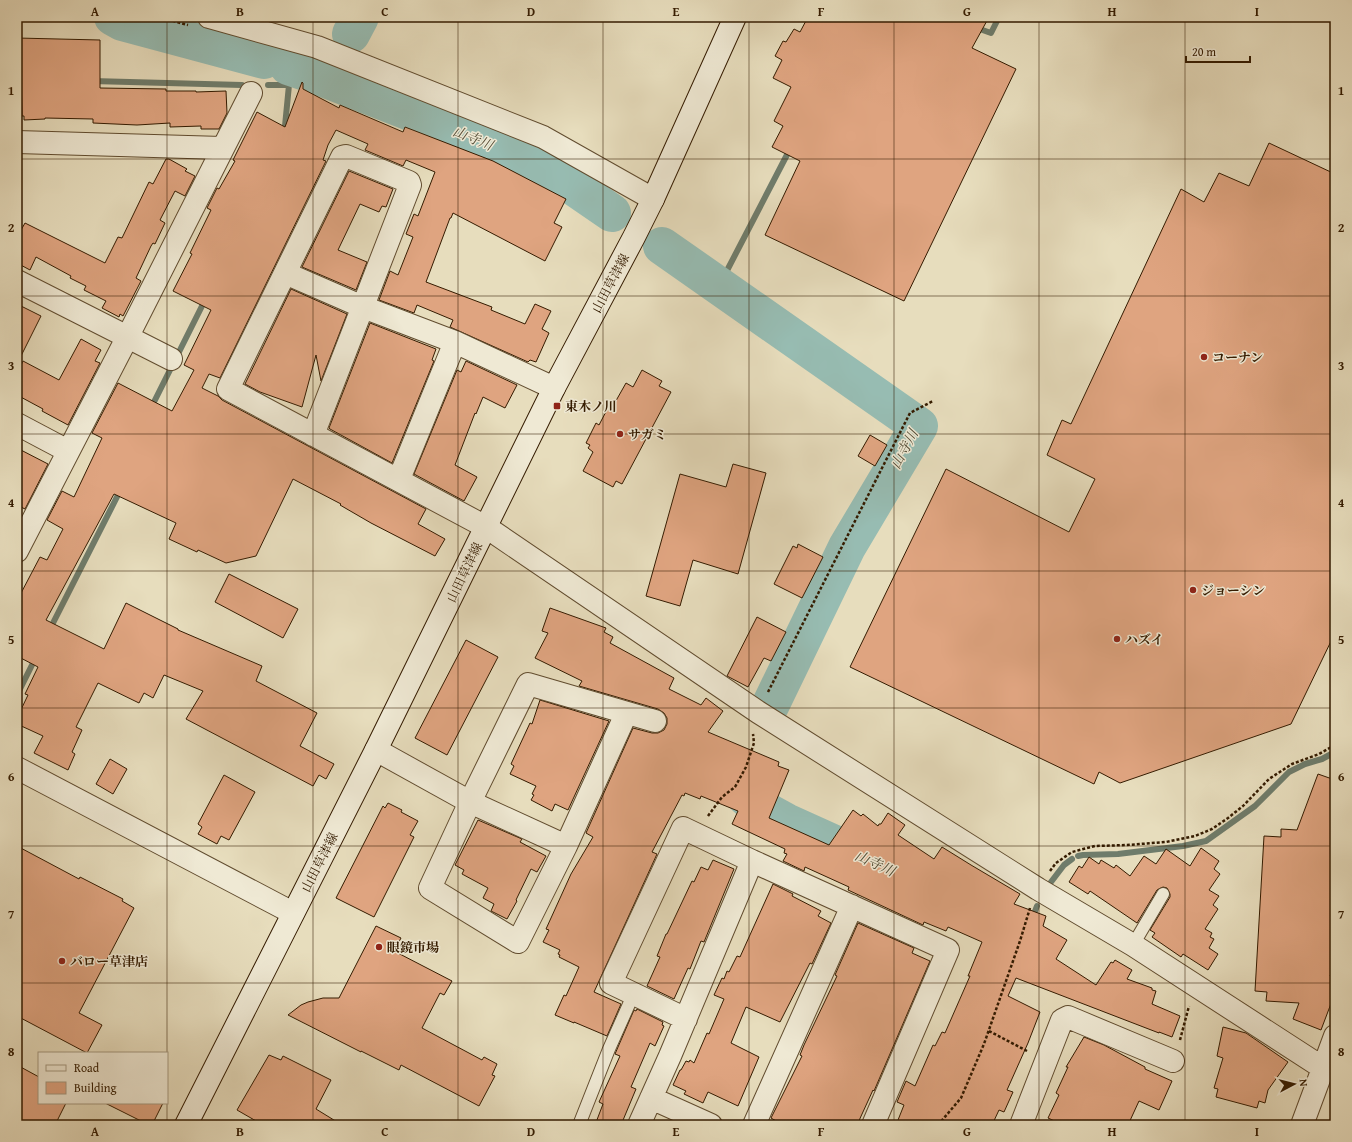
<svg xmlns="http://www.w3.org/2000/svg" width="1352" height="1142" font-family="'Gentium Book Plus','Noto Serif JP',serif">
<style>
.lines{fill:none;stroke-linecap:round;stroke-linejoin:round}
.stream{stroke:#6f7c6b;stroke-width:6}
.river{stroke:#97bcb2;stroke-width:38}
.building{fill:#dfa480;stroke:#341b00}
.service-casing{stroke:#614c2f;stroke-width:14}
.minor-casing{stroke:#614c2f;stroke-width:24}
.secondary-casing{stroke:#341b00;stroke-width:24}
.path{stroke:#341b00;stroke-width:2.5;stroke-dasharray:3 2;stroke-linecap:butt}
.service{stroke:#efe9d4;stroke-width:12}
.minor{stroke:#efe9d4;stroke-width:22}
.secondary{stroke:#efe9d4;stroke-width:22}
.grid{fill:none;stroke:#341b00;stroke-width:1;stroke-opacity:0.55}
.poi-dot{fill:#8f2418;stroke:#efe9d4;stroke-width:1.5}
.labels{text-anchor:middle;stroke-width:3;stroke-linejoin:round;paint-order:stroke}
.street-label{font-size:13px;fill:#341b00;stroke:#efe9d4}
.poi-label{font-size:13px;font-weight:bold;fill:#341b00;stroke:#efe9d4;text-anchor:start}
.water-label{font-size:14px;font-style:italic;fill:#524b35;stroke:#efe9d4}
.neatline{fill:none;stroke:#341b00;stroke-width:1.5}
.grid-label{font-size:13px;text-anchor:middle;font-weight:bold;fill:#341b00}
</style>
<rect width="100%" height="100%" fill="#e7ddbd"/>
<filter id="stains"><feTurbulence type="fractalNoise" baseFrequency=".005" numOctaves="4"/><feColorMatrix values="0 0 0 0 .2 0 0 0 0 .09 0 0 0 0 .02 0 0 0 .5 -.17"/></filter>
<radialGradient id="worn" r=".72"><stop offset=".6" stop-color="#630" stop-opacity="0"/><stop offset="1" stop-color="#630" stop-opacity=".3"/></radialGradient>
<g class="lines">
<path class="stream" d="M974 27 991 33 999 17
M17 79 28 80
M92 81 242 85
M268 85H289
M282 134 285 126 289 85 293 68
M719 286 790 149
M151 408 206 298
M50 629 121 489
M17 695 36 657
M1078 856 1083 855 1118 854 1183 846 1206 841 1255 806 1289 772 1305 764 1322 759 1335 752
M1051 882 1064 865 1072 859
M1032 919 1037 906"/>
<path class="river" d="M113 17 122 22 264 60
M351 34 360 17
M288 66 326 79 454 129 545 167 612 213
M662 246 919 426 847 547 770 706
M738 790 755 805 786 822 879 864"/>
</g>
<path class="building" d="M808 17H989L972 48 1016 69 904 301 765 235 800 161 772 147 783 126 774 121 791 87 773 78 782 60 775 56 783 41 786 42 794 29 800 32Z
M17 38 100 40V88L166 89V91H196V92L226 91 227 113 219 129H201V126L170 127V123L137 125 93 123V119L45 118V119L24 120V116H22L21 73H17Z
M302 82 303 83V89L339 108 340 105 403 132 405 127 493 161 566 199 554 223 562 227 545 261 453 213 451 218H450L426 282 492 307 491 310 525 324 535 304 551 311 542 329 549 333 536 362 530 360 528 362 450 327 453 320 417 305 414 313 379 300 390 271 398 275 413 237 406 234 414 214 418 216 435 172 406 160 403 166 365 150 368 144 336 130 328 145 323 160 326 161 220 378 209 374 202 388 218 396 222 400 426 509 418 524 445 539 435 556 371 523 340 505 341 504 293 479 256 556 226 563 198 550 197 552 169 539 176 523 114 494 46 620 104 649 126 603 178 629V630L262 666 256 681 317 713 300 746 334 764 326 779 319 775 313 786 186 719 203 691 164 675 153 698 144 693 139 703 98 683 76 727 82 730 72 752 75 754 68 770 34 753 43 736 17 724V718L28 695 25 694 38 667 17 656V595H20L40 557 47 560 63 529 47 520 62 491 74 497 102 438 92 433 118 383 172 411 194 370 184 365 211 310 173 291 192 254 190 253 211 210 207 208 217 188 219 189 235 161 233 160 257 112 285 127Z
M1269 143 1335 174V633L1291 724 1120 783 1099 772 1094 784 850 667 946 469 1069 532 1095 479 1047 455 1062 420 1071 424 1181 189 1204 202 1219 173 1249 186Z
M166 159H169L187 169 185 171 195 176 185 196 175 191 160 220 165 223 155 244 153 243 151 246 136 278 141 281 123 316 120 314 119 317 102 308 106 301 84 290 86 286 70 278 71 276 36 257 30 270 17 263V237L25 223 105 263 118 237 122 238 149 182 153 184Z
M349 171 393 189 386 207 382 206 379 212 360 204 338 250 367 262 356 290 302 267Z
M291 289 347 314 321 381 316 355 302 407 260 392 245 384Z
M17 304 41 316 17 364Z
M370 323 436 349 432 360 434 361 392 463 330 429 329 428Z
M81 339 101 350 95 361 100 363 68 425 42 411 43 409 17 395V374L23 361 59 380Z
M466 361 517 385 505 408 483 397 476 414 475 413 455 465 477 477 464 501 414 474 457 370 461 372Z
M642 370 662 381 659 386 671 392 622 484 616 481 613 487 583 471 593 452 588 448 590 445 586 443 596 423 599 425 610 404 613 406 626 383 633 387Z
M870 435 887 445 875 466 858 456Z
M17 448 48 464 25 509 17 505Z
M733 464 766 473 738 574 693 560 680 606 646 596 680 474 726 487Z
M798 544 823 557 802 598 774 584 793 546 797 548Z
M229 574 298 609 283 638 215 602Z
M550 608 606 628 604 632 613 637 610 643 674 678 669 689 701 705 706 698 723 711 708 732 779 762 778 766 789 770 769 818 829 845 853 810 861 816 863 814 878 826 879 824H881L888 813 905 825 898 835 934 859 942 847 971 865 1020 894 1014 904 1046 916 1043 926 1067 940 1056 959 1096 985 1111 962 1113 963 1115 960 1132 970 1127 979 1152 988V990L1156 991 1152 1004 1180 1016 1172 1037 1159 1032V1033L1016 978 1008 996 1040 1012 1028 1043 1007 1090 1013 1092 1004 1112 999 1110 992 1125H896L904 1105 897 1102 906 1081 915 1086 933 1045 935 1046 942 1032 945 1033 970 976H968L982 942 948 927 946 931 924 922 923 925 848 890 849 887 805 867 804 871 783 861 787 854 784 853 785 849 732 824 738 811 701 796 700 799 685 793 684 796 682 795 652 852 657 854 594 992 621 1004 607 1036 574 1022V1023L555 1015 564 995 566 996 579 967 559 957 560 955 558 954 560 950 543 942 549 930 546 929 571 874 593 837 586 833 633 728 652 733H658L664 730 667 724V718L664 713 658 709 579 686 582 681 535 658 548 633 542 631Z
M757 617 786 632 771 661 764 658 748 687 727 676Z
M466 640 498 657 447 755 415 738Z
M540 700 609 721 568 810 555 804 552 811 531 800 534 795 532 794 536 786 510 774 514 766 511 764 530 723 532 724Z
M110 759 127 769 113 794 96 784Z
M1318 774 1335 780V962L1330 976 1335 978V993L1321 1030 1293 1019 1299 1003 1266 1001 1267 992 1255 991 1264 836 1281 837V829L1297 830Z
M224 775 255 792 229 840 221 836 217 844 198 834 202 827 198 824Z
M388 803 402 810 401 812 418 821 410 835 414 837 374 917 336 898 383 806 385 808Z
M478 820 522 839 520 842 546 856 537 872 531 869 516 900 517 901 507 919 491 911 494 904 483 898 488 888 462 874 464 870 455 865Z
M17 846 79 879 80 877 123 899 122 901 134 908 79 1013 102 1025 87 1053 17 1016Z
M1201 848 1219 861 1214 869 1220 874 1209 890 1219 896 1213 905 1218 909 1205 929 1212 933 1210 937 1214 939 1209 948 1218 954 1208 970 1183 954 1181 957 1152 937 1155 933 1150 930 1170 897V894L1167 888 1163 887 1157 890 1137 923 1090 891 1088 894 1069 882 1079 866 1082 868 1089 857 1099 864 1101 860 1114 868 1116 865 1130 876 1144 856 1156 864 1166 849 1190 866Z
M713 860 734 869 704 942 701 941 690 969 688 968 674 999 647 986 660 957 657 956 666 934H667L692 881 694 882 701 867 708 870Z
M773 884 793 894 792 896 821 911 818 916 831 923 812 964 810 963 780 1022 746 1007 731 1043 759 1057 738 1106 708 1092 703 1103 684 1094 686 1091 673 1085 680 1070H681L686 1061 689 1062 690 1060 694 1063 707 1033 709 1034 724 999 714 995 722 978 724 979 727 971 729 972 737 956 740 957Z
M858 923 914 948 912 953 930 961 874 1091 873 1090 857 1125H783L771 1118 802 1056 800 1055 804 1045 837 976 835 975Z
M376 926 401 938 394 951 452 981 444 995 440 993 422 1028 482 1060 484 1057 497 1064 492 1075 495 1076 479 1106 401 1065 399 1070 361 1051V1052L288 1015 301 1005 308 1002 323 998H339Z
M637 1009 663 1022 662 1025 664 1026 655 1046 650 1043 631 1087 636 1089 621 1125H595L603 1104 599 1102 620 1056 615 1054 634 1010 636 1011Z
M1223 1027 1246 1033 1288 1062 1268 1090 1265 1103 1259 1101 1257 1108 1216 1097 1218 1089 1214 1088 1223 1058 1217 1056Z
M1084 1037 1104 1045 1145 1067V1069L1172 1081 1159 1110 1139 1101 1128 1125H1063L1048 1118 1059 1095 1056 1093 1068 1067H1066Z
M269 1055 281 1060 283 1056 331 1080 316 1109 342 1125H263L237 1110Z
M17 1065 39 1077V1103H66L55 1125H17Z
M105 1103H163L152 1125H149Z"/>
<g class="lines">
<g class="service-casing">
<path id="service" d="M1133 945 1163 894
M579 1125 609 1049 634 993"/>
</g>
<g class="minor-casing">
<path id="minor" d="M209 17 317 47 543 137 653 199
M17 142 222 148
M285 273 363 307 455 342 554 388
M17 281 171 359
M17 424 68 451
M313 435 410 185 409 182 346 156 342 157 228 389 486 527 758 712 1038 889 1133 945 1323 1068 1335 1071
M399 479 455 342
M17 551 128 336 251 93
M626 714 566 846 518 942 430 888 470 802 528 684 655 721
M376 750 470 802 566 846
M17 768 293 913
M686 1019 611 983 683 828 752 861
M651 1098 711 1125
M639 1125 670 1056 752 861 948 950 873 1125
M754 1125 852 906
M1021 1125 1062 1020 1068 1017 1173 1061
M1302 1125 1335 1036"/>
</g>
<g class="secondary-casing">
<path id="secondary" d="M186 1125 376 750 554 388 634 237 653 199 735 17"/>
</g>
<path class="path" d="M158 17 188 25
M768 692 910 413 933 401
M708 816 722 797 735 787 746 767 754 743 753 734
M1050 871 1056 863 1072 852 1095 846 1127 845 1166 842 1195 836 1212 829 1228 818 1243 806 1269 779 1292 764 1319 754 1335 745
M989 1031 1027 1051
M1180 1040 1189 1006
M938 1125 961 1098 984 1044 1020 941 1030 908"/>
<use href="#service" class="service"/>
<use href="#minor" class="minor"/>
<use href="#secondary" class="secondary"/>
</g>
<path class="grid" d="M167 17V1125M313 17V1125M458 17V1125M603 17V1125M749 17V1125M894 17V1125M1039 17V1125M1185 17V1125M17 159H1335M17 296H1335M17 434H1335M17 571H1335M17 708H1335M17 846H1335M17 983H1335"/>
<g class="poi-dot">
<circle cx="1204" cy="357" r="4"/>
<rect x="553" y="402" width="8" height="8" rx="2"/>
<circle cx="620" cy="434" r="4"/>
<circle cx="1193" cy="590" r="4"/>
<circle cx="1117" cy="639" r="4"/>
<circle cx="379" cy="947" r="4"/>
<circle cx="62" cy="961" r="4"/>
</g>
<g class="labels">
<g class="street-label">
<text transform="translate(610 283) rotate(-62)" y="5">山田草津線</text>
<text transform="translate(464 572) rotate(-64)" y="5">山田草津線</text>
<text transform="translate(319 862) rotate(-63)" y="5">山田草津線</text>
</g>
<g class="poi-label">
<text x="1212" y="362">コーナン</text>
<text x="565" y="411">東木ノ川</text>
<text x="628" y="439">サガミ</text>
<text x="1201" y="595">ジョーシン</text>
<text x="1125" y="644">ハズイ</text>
<text x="387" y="952">眼鏡市場</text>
<text x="70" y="966">バロー草津店</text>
</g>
<g class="water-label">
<text transform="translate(473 138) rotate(22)" y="5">山寺川</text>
<text transform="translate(904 449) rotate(-62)" y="5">山寺川</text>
<text transform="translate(875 863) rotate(25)" y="5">山寺川</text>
</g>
</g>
<rect width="1352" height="1142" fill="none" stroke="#e7ddbd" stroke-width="44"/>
<rect x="38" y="1052" width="130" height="52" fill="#efe9d4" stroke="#a4977f"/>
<rect x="46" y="1065" width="20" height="6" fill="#efe9d4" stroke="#a4977f"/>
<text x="74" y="1072" font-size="12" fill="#341b00">Road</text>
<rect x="46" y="1082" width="20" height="12" fill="#dfa480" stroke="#a4977f"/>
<text x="74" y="1092" font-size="12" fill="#341b00">Building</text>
<g transform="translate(1294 1084) rotate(83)" stroke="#efe9d4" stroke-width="3" paint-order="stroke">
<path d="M0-3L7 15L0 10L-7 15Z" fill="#341b00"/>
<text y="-6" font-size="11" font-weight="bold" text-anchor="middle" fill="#341b00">N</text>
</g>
<path d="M1186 56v6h64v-6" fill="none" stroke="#341b00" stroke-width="2"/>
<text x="1192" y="56" font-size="12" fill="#341b00" stroke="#efe9d4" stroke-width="3" paint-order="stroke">20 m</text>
<rect x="22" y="22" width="1308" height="1098" class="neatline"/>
<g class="grid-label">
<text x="95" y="16">A</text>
<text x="240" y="16">B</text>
<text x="385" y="16">C</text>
<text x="531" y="16">D</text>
<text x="676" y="16">E</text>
<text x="821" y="16">F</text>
<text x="967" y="16">G</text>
<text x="1112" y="16">H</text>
<text x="1257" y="16">I</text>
<text x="11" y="95">1</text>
<text x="1341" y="95">1</text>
<text x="11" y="232">2</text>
<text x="1341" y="232">2</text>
<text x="11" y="370">3</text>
<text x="1341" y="370">3</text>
<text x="11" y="507">4</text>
<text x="1341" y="507">4</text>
<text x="11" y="644">5</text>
<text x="1341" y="644">5</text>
<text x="11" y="781">6</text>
<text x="1341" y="781">6</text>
<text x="11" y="919">7</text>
<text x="1341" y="919">7</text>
<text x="11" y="1056">8</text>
<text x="1341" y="1056">8</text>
<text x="95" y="1136">A</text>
<text x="240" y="1136">B</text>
<text x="385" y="1136">C</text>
<text x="531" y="1136">D</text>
<text x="676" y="1136">E</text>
<text x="821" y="1136">F</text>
<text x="967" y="1136">G</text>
<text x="1112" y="1136">H</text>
<text x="1257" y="1136">I</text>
</g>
<rect width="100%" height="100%" filter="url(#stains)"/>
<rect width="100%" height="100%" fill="url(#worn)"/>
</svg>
